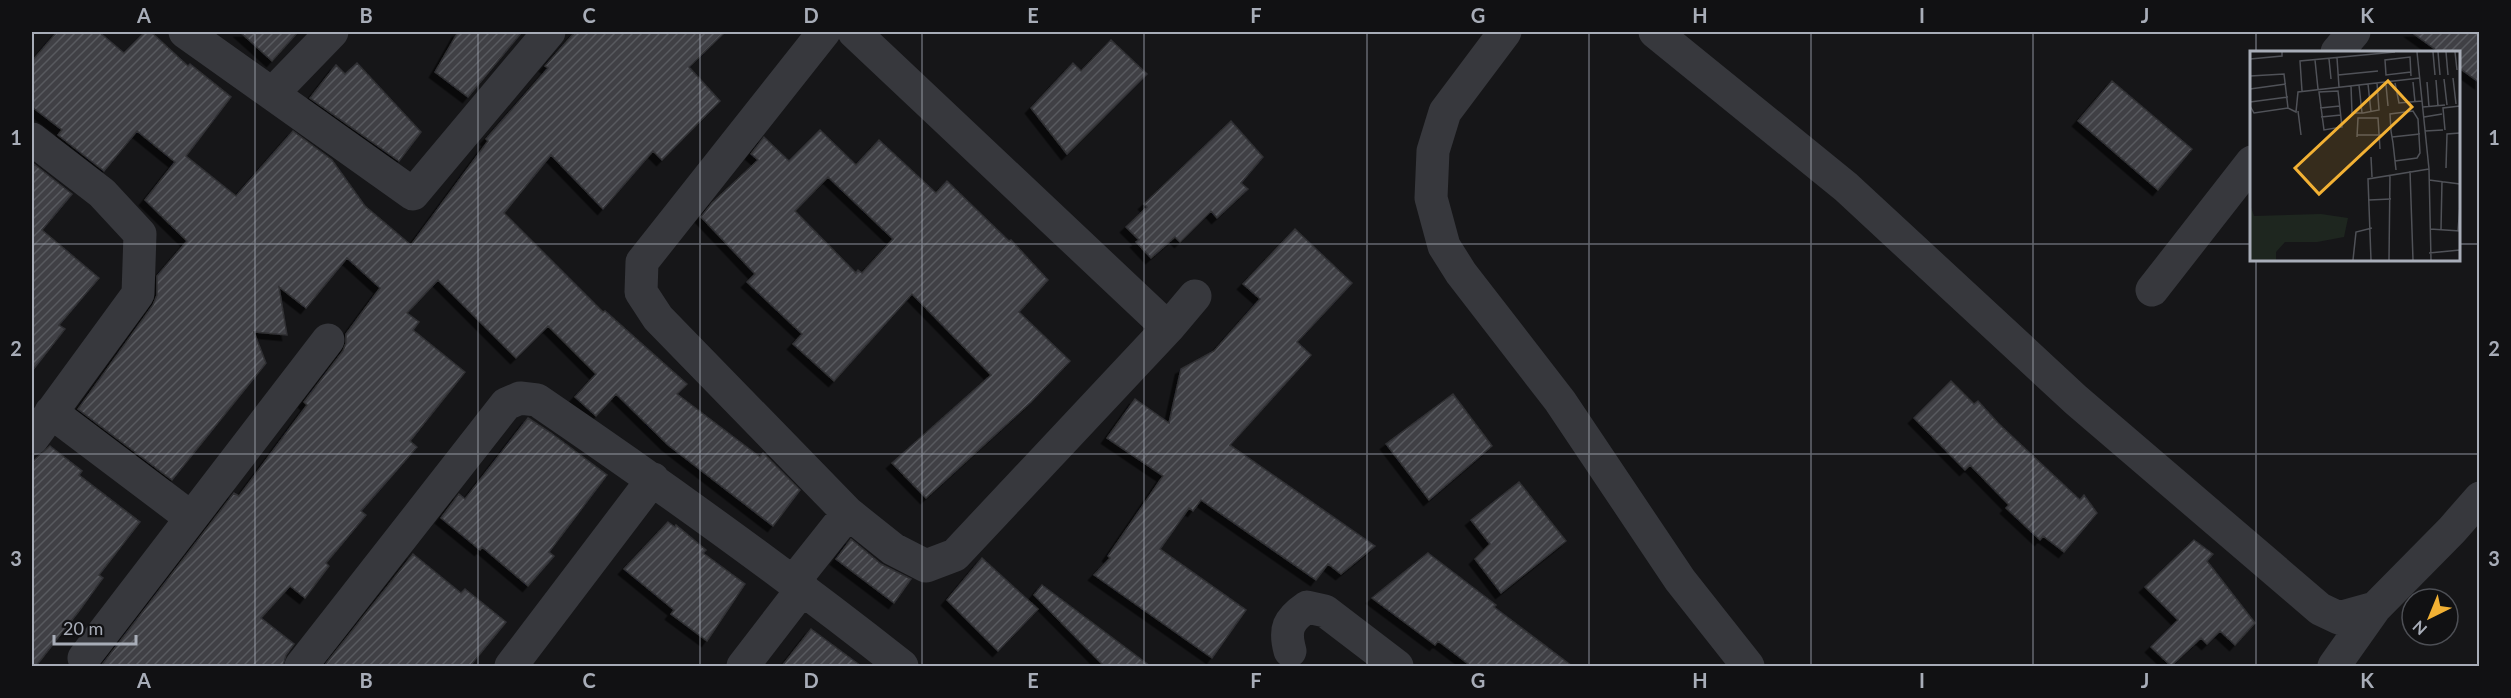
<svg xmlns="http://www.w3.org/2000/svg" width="2511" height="698" font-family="Lato,sans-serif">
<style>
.building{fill:url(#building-hatch);stroke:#303034;stroke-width:1.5;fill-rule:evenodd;filter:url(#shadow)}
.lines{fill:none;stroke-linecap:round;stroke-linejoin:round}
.minor{stroke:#37383d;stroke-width:33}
.grid{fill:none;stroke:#a8adb8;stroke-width:1.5;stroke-opacity:0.55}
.inset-road{fill:none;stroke:#505258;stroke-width:1.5}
.view{fill:#f2b134;fill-opacity:0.15;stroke:#f2b134;stroke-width:3}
.inset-edge{fill:none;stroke:#a8adb8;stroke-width:3}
.neatline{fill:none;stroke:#a8adb8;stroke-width:2}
.grid-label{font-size:20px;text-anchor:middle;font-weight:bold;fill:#a8adb8}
</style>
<defs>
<pattern id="building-hatch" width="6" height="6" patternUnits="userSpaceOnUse" patternTransform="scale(1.5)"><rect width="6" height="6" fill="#404145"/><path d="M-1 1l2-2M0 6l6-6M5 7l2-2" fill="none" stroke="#595a5e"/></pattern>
<filter id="shadow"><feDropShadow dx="-5.5" dy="5.5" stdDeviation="0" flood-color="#0009"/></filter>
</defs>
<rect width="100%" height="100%" fill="#161618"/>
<path class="building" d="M57 32H99L124 53 145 32H151L188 66 190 64 231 97 186 156 236 196 293 131 332 160 365 206 411 245 488 141 486 139 548 68 545 66 575 32H725L689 67 720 101 662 160 653 151 603 209 551 155 504 213 603 312 605 311 687 384 677 394 760 457 763 453 800 490 773 526 668 445 616 394 596 416 575 397 596 374 548 326 516 358 438 280 407 313 419 322 413 330 465 372 410 441 417 447 361 511 366 515 326 563 329 566 305 598 290 586 261 618 294 644 286 655 283 666H101L234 493 239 496 307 405 304 402 343 351 346 343V334L380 288 347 258 306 308 279 287 287 335 254 332 266 363 172 480 78 409 153 305 157 295V276L187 241 145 200 175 162 137 131 104 171 58 135 62 130 32 107V61Z
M240 32H298L272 61Z
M458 32H522L468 97 435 72Z
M2411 32H2480V83L2458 67V52H2439Z
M1111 40 1147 74 1067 154 1031 108 1073 63 1081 71Z
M357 63 421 132 399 161 310 98 336 65 345 74Z
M2112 81 2192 149 2158 190 2078 121Z
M1231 121 1263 157 1241 183 1248 189 1217 218 1211 211 1180 242 1175 237 1151 258 1136 242 1139 240 1126 227 1147 207 1144 204Z
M820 130 856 165 879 140 936 193 947 181 1009 241 1011 240 1048 280 1019 312 1070 361 1031 402 926 498 892 463 991 375 912 294 834 381 793 344 802 334 747 282 755 274 701 217 712 203 758 160 751 154 764 137 789 161ZM828 177 893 239 862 273 858 270 856 273 795 211Z
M34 164 72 194 42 230 99 278 59 325 65 329 32 371V167Z
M1295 229 1352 283 1297 342 1311 355 1230 445 1375 546 1341 574 1328 564 1316 580 1201 500 1193 511 1189 508 1160 549 1246 610 1212 658 1094 575 1110 558 1108 556 1163 476 1107 438 1135 399 1169 423 1181 369 1214 351 1260 299 1243 284Z
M1951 381 1974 404 1978 401 1999 424 2080 500 2084 495 2097 513 2064 552 2043 536 2040 540 2006 508 2009 505 1970 465 1965 470 1914 418Z
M1453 394 1492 446 1429 500 1386 444Z
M528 418 551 433 607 475 549 552 554 556 528 586 482 547 480 550 441 518 459 494 465 499Z
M50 446 82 471 79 475 140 522 99 575 103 578 79 611 36 666H32V462Z
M1519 482 1566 541 1501 593 1475 559 1490 544 1471 520Z
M668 522 675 527 676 525 706 550 703 553 745 584 707 641 671 614 674 610 624 569Z
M851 539 881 564 911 579 894 603 836 559Z
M2194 540 2213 554 2207 561 2255 623 2235 645 2220 631 2207 644 2201 638 2171 666 2151 647 2178 620 2145 587Z
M1428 553 1496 605 1494 607 1572 666H1471L1438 641 1435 645 1372 598Z
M413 554 461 593 465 589 506 622 470 666H324Z
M982 558 1038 609 998 651 947 600Z
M1042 585 1150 666H1104L1034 595Z
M811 629 861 666H782Z"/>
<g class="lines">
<path class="minor" d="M185 32 413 194 549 32
M824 32 642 262 641 292 658 318 848 513 893 549 926 566 955 555 1168 328 1195 296
M854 32 1168 328
M1505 32 1445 112 1433 151 1431 198 1444 246 1461 273 1560 401 1680 580 1748 666
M1655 32 1846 187 2076 400 2320 609 2339 618 2375 608
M2337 52 2354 32
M272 94 332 32
M32 139 102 193 140 234 138 294 32 439
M2152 290 2252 162
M51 412 190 517
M794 581 848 513
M1290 651C1284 629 1288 620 1307 607L1325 611 1397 666
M84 658 328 340
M301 666 506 404 520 398 537 400C663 486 783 572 902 666
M511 666 653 479
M743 666 803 588
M2334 666 2375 608 2452 530 2480 498"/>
</g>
<path class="grid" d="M255 32V666M478 32V666M700 32V666M922 32V666M1144 32V666M1367 32V666M1589 32V666M1811 32V666M2033 32V666M2256 32V52M32 244H2252M2458 244H2480M2256 260V666M32 454H2480"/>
<g transform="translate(2250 51)">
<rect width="210" height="210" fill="#161618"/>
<path d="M0 153 4 165 71 163 98 167 94 186 67 191H35L26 201V209H0Z" fill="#1e261f"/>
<path class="inset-road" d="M167 1 179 118 181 209M183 1 185 24M188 1 190 24M196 1 198 24M205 1 207 19M87 7 89 36M0 8 32 5V1M79 8 81 28M65 9 68 38M161 21 136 24 135 9 160 6 161 25M88 24 128 20M0 25 34 23 38 57M203 27 206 53M194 28 197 54M186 29 188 55M163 31 165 51M177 31 179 56M145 32 149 52 172 50M118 33 121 61M109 34 112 62M136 34 138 55M101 35 102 62H113L129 59 127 32M0 38 36 33M52 40 50 10 145 1M88 40 92 76 74 79 69 41ZM0 51 38 46M0 55 4 62 38 57 46 61 48 41 170 27M173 56 195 54M70 57 90 55M48 60 51 84M71 66 91 64M174 66 192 63M195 79 193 57 210 55M175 80 193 79M107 84H131M107 86 108 67H128L130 98M142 86 170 83M121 106 122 126M145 110 167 107 170 102 168 68 163 60 140 63 141 80 143 92 146 119M196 117 197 83 210 82M160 120 163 209M179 129 210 133M119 149 141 148M180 178 210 180M191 178 192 130M208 180 210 154M179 202 210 199M103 209 106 181 122 177M121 209 118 128 179 118M139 209 140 124"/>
<path class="view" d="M138 30 162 56 69 143 45 117Z"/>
<rect width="210" height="210" class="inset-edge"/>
</g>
<rect width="2511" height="698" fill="none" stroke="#111113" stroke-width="66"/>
<g transform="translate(2430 617) rotate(223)"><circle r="28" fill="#111113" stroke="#4d4f55" stroke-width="1.5"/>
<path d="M0-4.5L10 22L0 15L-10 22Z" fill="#f2b134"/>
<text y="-9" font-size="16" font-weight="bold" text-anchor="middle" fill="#a8adb8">N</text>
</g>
<path d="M54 635v9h82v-9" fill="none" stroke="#a8adb8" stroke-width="3"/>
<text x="63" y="635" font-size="18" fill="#a8adb8" stroke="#111113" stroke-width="4.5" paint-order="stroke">20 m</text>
<rect x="33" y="33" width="2445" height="632" class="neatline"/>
<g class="grid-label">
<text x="144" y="23">A</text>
<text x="366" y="23">B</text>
<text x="589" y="23">C</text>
<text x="811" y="23">D</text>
<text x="1033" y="23">E</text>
<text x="1256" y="23">F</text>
<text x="1478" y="23">G</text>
<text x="1700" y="23">H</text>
<text x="1922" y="23">I</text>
<text x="2145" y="23">J</text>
<text x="2367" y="23">K</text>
<text x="16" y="145">1</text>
<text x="2494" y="145">1</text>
<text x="16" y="356">2</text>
<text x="2494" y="356">2</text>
<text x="16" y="566">3</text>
<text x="2494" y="566">3</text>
<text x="144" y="688">A</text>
<text x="366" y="688">B</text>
<text x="589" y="688">C</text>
<text x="811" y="688">D</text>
<text x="1033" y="688">E</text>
<text x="1256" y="688">F</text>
<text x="1478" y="688">G</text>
<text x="1700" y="688">H</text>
<text x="1922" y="688">I</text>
<text x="2145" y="688">J</text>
<text x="2367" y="688">K</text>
</g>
</svg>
